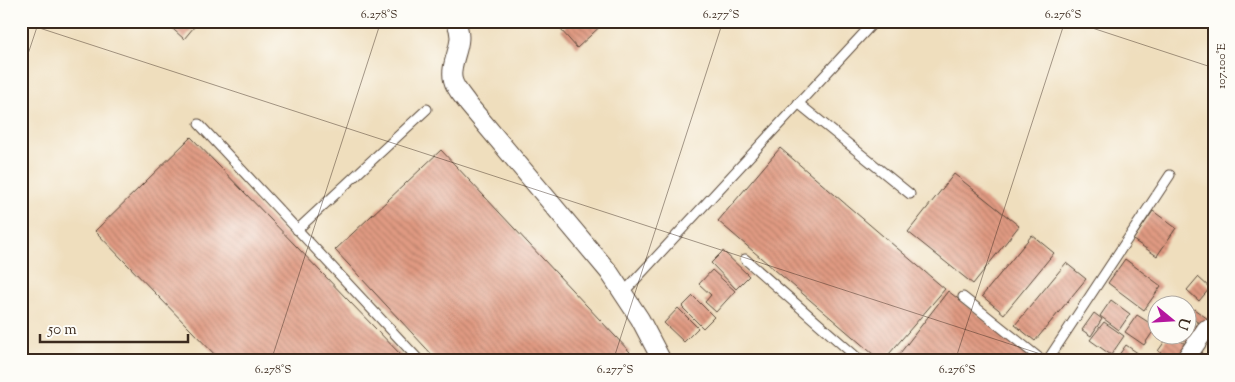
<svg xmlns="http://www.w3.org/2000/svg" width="1235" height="382" font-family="'Sorts Mill Goudy',serif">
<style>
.building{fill:url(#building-back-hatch)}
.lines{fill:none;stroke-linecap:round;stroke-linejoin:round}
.service-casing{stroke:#564536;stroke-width:11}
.minor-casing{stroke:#564536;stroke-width:20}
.service{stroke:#fff;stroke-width:9}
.minor{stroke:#fff;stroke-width:18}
.ticks{fill:none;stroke:#3b2a1e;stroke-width:1;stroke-opacity:0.45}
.neatline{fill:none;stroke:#3b2a1e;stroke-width:2}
.ticks-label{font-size:12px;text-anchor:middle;fill:#3b2a1e}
</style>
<defs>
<pattern id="building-back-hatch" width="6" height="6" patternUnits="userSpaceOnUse" patternTransform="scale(1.25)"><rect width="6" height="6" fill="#e09a82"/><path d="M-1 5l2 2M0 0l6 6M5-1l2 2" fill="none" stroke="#b77e6a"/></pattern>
</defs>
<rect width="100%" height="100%" fill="#fdfcf7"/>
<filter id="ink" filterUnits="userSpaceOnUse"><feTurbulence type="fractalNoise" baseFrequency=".02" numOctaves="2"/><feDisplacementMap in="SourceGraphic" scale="10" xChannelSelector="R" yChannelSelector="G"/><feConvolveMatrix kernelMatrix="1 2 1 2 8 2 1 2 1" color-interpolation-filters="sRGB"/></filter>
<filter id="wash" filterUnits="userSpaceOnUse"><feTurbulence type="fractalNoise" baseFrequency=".0096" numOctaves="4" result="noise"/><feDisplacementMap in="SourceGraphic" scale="20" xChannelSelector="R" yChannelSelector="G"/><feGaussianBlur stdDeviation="1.12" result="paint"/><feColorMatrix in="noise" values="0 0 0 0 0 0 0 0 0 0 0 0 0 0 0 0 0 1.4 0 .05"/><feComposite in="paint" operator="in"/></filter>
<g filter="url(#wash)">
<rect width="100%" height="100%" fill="#efdebd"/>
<g id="blocks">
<path class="building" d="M164 21H199L184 39Z
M571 21H606L577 48 561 30Z
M191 137 402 356 396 361H221L95 231Z
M780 148 945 289 883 361H881L718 221Z
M441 150 630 352 620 361H438L335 250Z
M954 174 1019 226 973 284 908 232Z
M1153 211 1176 228 1157 256 1133 240Z
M1032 235 1054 253 1004 314 982 296Z
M723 251 749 276 736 289 711 263Z
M1125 259 1161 286 1144 310 1108 283Z
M1066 263 1086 279 1035 341 1015 325Z
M712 270 735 291 716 312 705 302 711 295 699 284Z
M1198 277 1210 288 1199 301 1187 290Z
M948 291 1038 361H894Z
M693 296 714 317 703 328 682 307Z
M1111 300 1130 314 1119 330 1100 316Z
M678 308 698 328 684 342 664 323Z
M1194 309 1208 319 1203 326 1189 316Z
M1094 313 1102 319 1091 336 1082 330Z
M1137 315 1156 327 1144 345 1125 332Z
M1188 320 1200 328 1189 344 1176 334H1188Z
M1104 322 1124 336 1111 355 1090 340Z
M1170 334 1190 347 1180 361H1173L1158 351Z
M1126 345 1142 356 1139 361H1119L1116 359Z"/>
</g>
</g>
<g filter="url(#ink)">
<use href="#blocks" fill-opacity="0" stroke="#564536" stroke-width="1"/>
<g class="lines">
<g class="service-casing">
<path id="service" d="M798 103 910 194
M199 124 420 361
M297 230 427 109
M745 259 861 361
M623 293 875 21
M963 297 1043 361
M631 361 661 359
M1047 361 1170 175"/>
</g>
<g class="minor-casing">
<path id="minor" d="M455 21C468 42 448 61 453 80 455 89 463 96 468 104L609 272 640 319 662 361
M1184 361 1206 329"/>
</g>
<use href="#service" class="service"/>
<use href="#minor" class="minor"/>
</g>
</g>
<path class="ticks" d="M1071 21 1214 68M21 22 1062 361M21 75 39 21M271 361 381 21M613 361 723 21M955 361 1065 21"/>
<rect width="1235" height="382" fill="none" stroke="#fdfcf7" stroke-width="55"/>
<g transform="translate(1172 320) rotate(108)"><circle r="24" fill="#fdfcf7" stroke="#afa8a0"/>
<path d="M0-4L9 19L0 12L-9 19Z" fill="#b5179e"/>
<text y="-8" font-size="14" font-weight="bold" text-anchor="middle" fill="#3b2a1e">U</text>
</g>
<path d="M40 334v8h148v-8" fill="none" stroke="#3b2a1e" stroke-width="2.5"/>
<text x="48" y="334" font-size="15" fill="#3b2a1e" stroke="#fdfcf7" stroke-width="4" paint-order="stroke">50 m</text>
<rect x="28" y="28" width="1180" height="326" class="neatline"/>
<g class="ticks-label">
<text x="379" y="18">6.278°S</text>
<text x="721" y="18">6.277°S</text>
<text x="1063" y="18">6.276°S</text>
<text transform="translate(1221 66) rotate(-90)" y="4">107.100°E</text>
<text x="273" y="373">6.278°S</text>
<text x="615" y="373">6.277°S</text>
<text x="957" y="373">6.276°S</text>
</g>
</svg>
